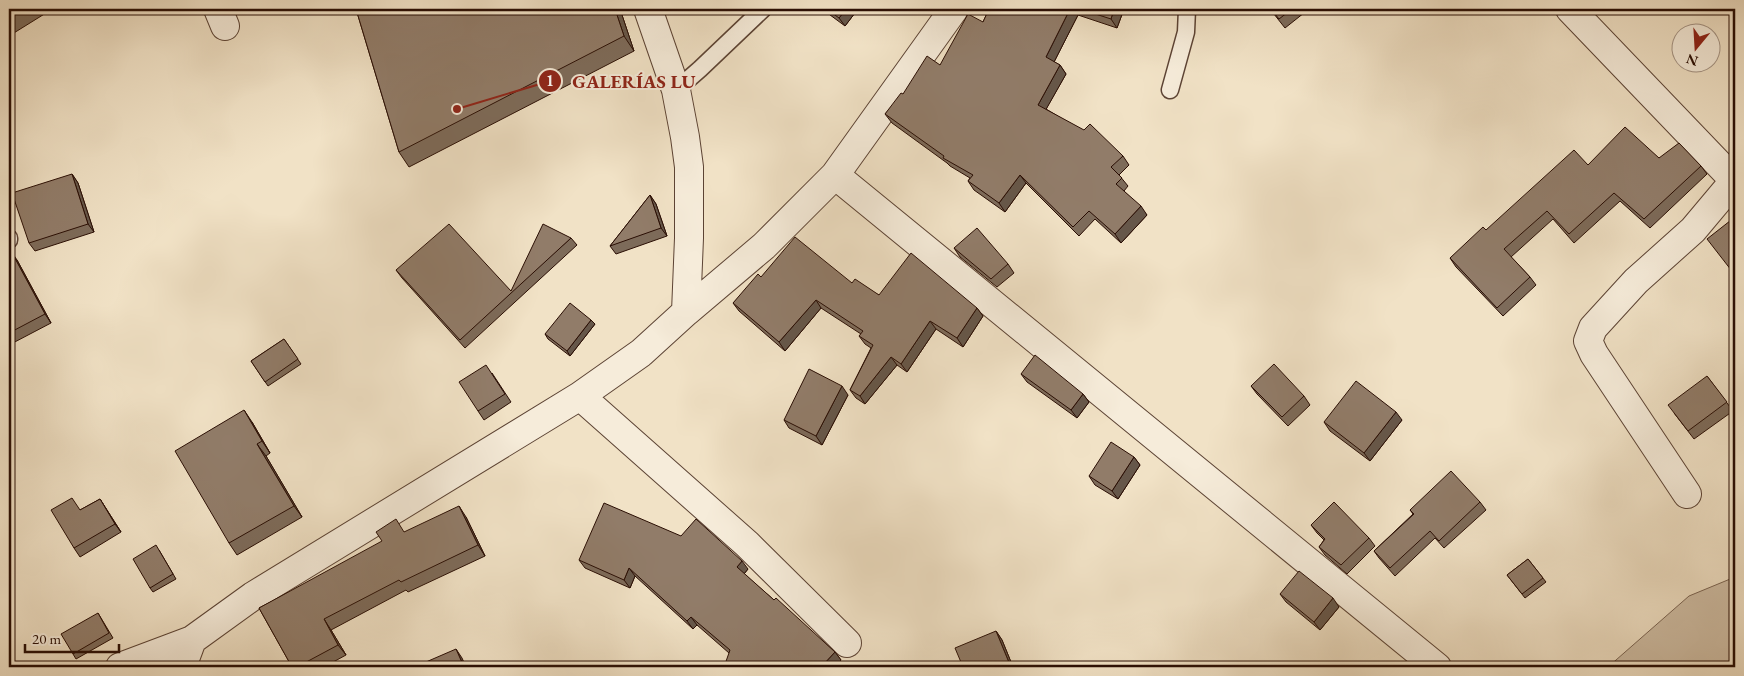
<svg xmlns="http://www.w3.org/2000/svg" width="1744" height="676" font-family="'EB Garamond',serif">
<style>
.green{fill:#cfbea5;stroke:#7c6654}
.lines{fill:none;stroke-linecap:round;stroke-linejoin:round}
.service-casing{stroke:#5c4334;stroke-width:19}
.minor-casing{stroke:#5c4334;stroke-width:30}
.service{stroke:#f6ecda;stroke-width:16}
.minor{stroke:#f6ecda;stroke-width:28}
.wall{fill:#7d6b5a;stroke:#2a0e04}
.shaded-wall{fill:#66574a;stroke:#2a0e04}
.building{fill:#917c69;stroke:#2a0e04}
.leader{fill:none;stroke:#8f2418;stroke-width:2}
.callout-dot{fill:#8f2418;stroke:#f6ecda;stroke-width:2}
.mark-label{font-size:15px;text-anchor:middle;font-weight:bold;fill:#fff}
.callout-label{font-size:19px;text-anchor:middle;font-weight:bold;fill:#8f2418;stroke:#f6ecda;stroke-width:4;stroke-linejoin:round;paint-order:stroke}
</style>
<rect width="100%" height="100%" fill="#f1e2c6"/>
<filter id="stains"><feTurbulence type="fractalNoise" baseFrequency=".004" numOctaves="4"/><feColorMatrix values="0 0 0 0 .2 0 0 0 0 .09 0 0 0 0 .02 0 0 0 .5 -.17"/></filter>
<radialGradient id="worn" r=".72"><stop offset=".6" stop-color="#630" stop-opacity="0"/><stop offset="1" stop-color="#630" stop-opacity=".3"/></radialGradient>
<path class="green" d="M1735 577V667H1608L1689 596Z"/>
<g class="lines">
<g class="service-casing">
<path id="service" d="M676 90 700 69 763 9
M1170 90 1186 32 1187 9
M9 240V238"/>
</g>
<g class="minor-casing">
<path id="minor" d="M218 9 225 26
M648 9 676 90 685 137 689 167V238L686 312
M1570 9 1735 181
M835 175 1437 667
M580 396 747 544 847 643
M1687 494 1594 354 1588 341 1593 328 1636 281 1693 230 1735 180
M120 667 192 640 253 596 580 396 641 353 686 312 764 246 835 175 954 9
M182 667 192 640"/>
</g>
<use href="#service" class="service"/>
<use href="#minor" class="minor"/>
</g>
<path class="wall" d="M9 9H43L46 13 9 36Z
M356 9H620L634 51 409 167 399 152Z
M822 9H858L845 26Z
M989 9H1124L1117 28 1078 15 1054 62 1060 65 1066 74 1046 109 1123 156 1129 165 1119 175 1128 186 1124 191 1147 215 1121 243 1095 219 1079 236 1026 183 1005 212 974 190 968 181 970 178 950 166 947 163 892 123 885 114 903 94 940 65 983 22Z
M1270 9H1309L1285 28Z
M1659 158 1701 166 1707 174 1650 228 1620 201 1574 243 1553 219 1511 257 1530 277 1536 285 1503 316 1456 267 1450 258 1588 165Z
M72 174 78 183 94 232 35 251 29 243Z
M650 195 656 204 667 236 616 254 610 246Z
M571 238 577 245 465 348 402 278 396 270 511 291Z
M954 248 1008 264 1014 273 997 287 960 257Z
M9 253 17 260 51 323 9 345Z
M761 277 852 283 879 295 977 308 983 316 963 347 936 329 907 372 897 365 865 404 856 398 850 390 871 348 865 344 859 336 861 334 821 308 785 351 739 311 733 303Z
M595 324 570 356 548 339 545 334Z
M284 339 301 364 268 386 251 361Z
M492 373 511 402 484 420 478 411Z
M1021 374 1083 394 1089 402 1077 418 1027 382Z
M1707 376 1733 411 1694 439 1674 413Z
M1251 386 1304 396 1310 405 1288 426 1257 394Z
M848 395 822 445 789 428 784 420Z
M1402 420 1370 461 1330 431 1324 422Z
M252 422 270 453 266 456 302 517 237 555 229 543Z
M1134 457 1140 465 1118 499 1095 485 1089 476Z
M100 499 121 532 80 557 74 548 80 510Z
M1480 502 1486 510 1444 548 1435 538 1395 576 1379 558 1374 551 1413 514 1410 510Z
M466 517 485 556 408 592 406 590 331 630 346 655 324 667H292L259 608 405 532Z
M1311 525 1369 538 1375 546 1347 574 1325 555 1319 547 1324 540 1317 533Z
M159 550 176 579 153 592 150 588Z
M1528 559 1546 582 1525 598 1507 575Z
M579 560 748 569 744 574 774 600 835 652 841 660 729 653 697 625 693 629 635 576 630 588 585 568Z
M1280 594 1339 607 1320 630 1286 602Z
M98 613 113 638 76 659 73 654Z
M996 631 1002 640 1013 667H963Z"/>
<path class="shaded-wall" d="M615 9H620L634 51 624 36Z
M846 9H858L845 26 839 18Z
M1070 9H1074L1078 15 1052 66 1046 57Z
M1114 9H1124L1117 28 1111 19Z
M1060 65 1066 74 1044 113 1038 105Z
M72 174 78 183 94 232 88 224Z
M1020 175 1026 183 1005 212 999 203Z
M650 195 656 204 667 236 661 228Z
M1141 206 1147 215 1121 243 1115 234Z
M11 251 17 260 51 323 45 314Z
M816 300 821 308 785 351 779 342Z
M977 308 983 316 963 347 957 338Z
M591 320 595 324 570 356 567 351Z
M930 321 936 329 907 372 901 364Z
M891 357 897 365 865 404 860 396Z
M842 386 848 395 822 445 816 436Z
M1083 394 1089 402 1077 418 1071 410Z
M244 410 252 422 270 453 262 441Z
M1396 412 1402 420 1370 461 1364 453Z
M257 444 266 456 302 517 294 506Z
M1134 457 1140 465 1118 499 1112 491Z
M100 499 105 507 121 532 115 524Z
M459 506 466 517 485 556 478 545Z
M742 561 748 569 743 575 737 567Z
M629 568 635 576 630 588 624 580Z
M1333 598 1339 607 1320 630 1314 622Z
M691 617 697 625 693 629 687 621Z
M324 619 331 630 346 655 338 645Z
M996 631 1002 640 1013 667H1011L1010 665Z
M456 649 462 658 466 667H464Z
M835 652 841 660 835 667H821Z"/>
<path class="building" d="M9 9H20L9 16Z
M356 9H615L624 36 399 152Z
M827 9H846L839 18Z
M989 9H1070L1046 57 1060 65 1038 105 1084 130 1090 124 1123 156 1111 167 1122 178 1116 184 1141 206 1115 234 1089 211 1073 227 1020 175 999 203 968 181 973 175 943 158 944 156 885 114 901 93 903 94 927 56 940 65 968 14 983 22Z
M1080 9H1114L1111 19Z
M1271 9H1292L1279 19Z
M1625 127 1659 158 1679 143 1701 166 1644 219 1614 193 1569 234 1547 211 1504 249 1530 277 1497 308 1450 258 1483 227 1486 230 1574 150 1588 165Z
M72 174 88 224 29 243 12 193Z
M650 195 661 228 610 246Z
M1735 217V275L1707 239Z
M449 224 511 291 543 224 571 238 460 340 396 270Z
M977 228 1008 264 991 279 954 248Z
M795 237 852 283 855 279 879 295 911 253 977 308 957 338 930 321 901 364 891 357 860 396 850 390 873 345 859 336 863 331 816 300 779 342 733 303 758 274 761 277Z
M11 251 45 314 9 333V253Z
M570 303 591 320 567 351 545 334Z
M284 339 298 359 265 382 251 361Z
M1035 355 1083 394 1071 410 1021 374Z
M1274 364 1304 396 1282 417 1251 386Z
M486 365 505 394 478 411 459 382Z
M809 369 842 386 816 436 784 420Z
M1707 376 1727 402 1688 431 1668 405Z
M1356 381 1396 412 1364 453 1324 422Z
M244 410 262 441 257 444 294 506 229 543 175 451Z
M1111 442 1134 457 1112 491 1089 476Z
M1451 471 1480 502 1439 541 1430 531 1390 568 1374 551 1414 514 1410 510Z
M72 498 80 510 100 499 115 524 74 548 51 510Z
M1334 502 1369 538 1341 565 1319 547 1325 539 1311 525Z
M604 503 681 536 696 519 742 561 737 567 774 600 776 598 835 652 821 667H724L730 650 691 617 687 621 629 568 624 580 579 560Z
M459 506 478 545 401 582 399 580 324 619 338 645 297 667H292L259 608 382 541 376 532 396 519 404 532Z
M156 545 173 574 150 588 133 559Z
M1528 559 1543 578 1522 594 1507 575Z
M1299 571 1333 598 1314 622 1280 594Z
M98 613 109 633 73 654 61 634Z
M996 631 1010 665 1003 667H963L955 648Z
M456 649 464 667H420L419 665Z"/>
<path class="leader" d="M457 109L550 81"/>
<g class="callout-dot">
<circle cx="457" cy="109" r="5"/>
<circle cx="550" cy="81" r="12"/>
</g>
<g class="mark-label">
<text x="550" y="86">1</text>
</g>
<g class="callout-label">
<text x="634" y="88">GALERÍAS LU</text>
</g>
<rect width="1744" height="676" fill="none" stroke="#f1e2c6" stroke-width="30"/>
<rect x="10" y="10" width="1724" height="656" fill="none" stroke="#2a0e04" stroke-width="2.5"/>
<rect x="15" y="15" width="1714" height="646" fill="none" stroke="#2a0e04"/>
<g transform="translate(1696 48) rotate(198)"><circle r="24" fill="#f6ecda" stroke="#a49384"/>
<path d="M0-4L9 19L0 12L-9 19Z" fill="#8f2418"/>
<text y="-8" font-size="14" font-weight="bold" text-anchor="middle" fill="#2a0e04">N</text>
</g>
<path d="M25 644v8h94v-8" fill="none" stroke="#2a0e04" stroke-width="2.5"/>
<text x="32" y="644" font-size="15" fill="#2a0e04" stroke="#f6ecda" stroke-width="4" paint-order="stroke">20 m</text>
<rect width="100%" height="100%" filter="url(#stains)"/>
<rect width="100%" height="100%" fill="url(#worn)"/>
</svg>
